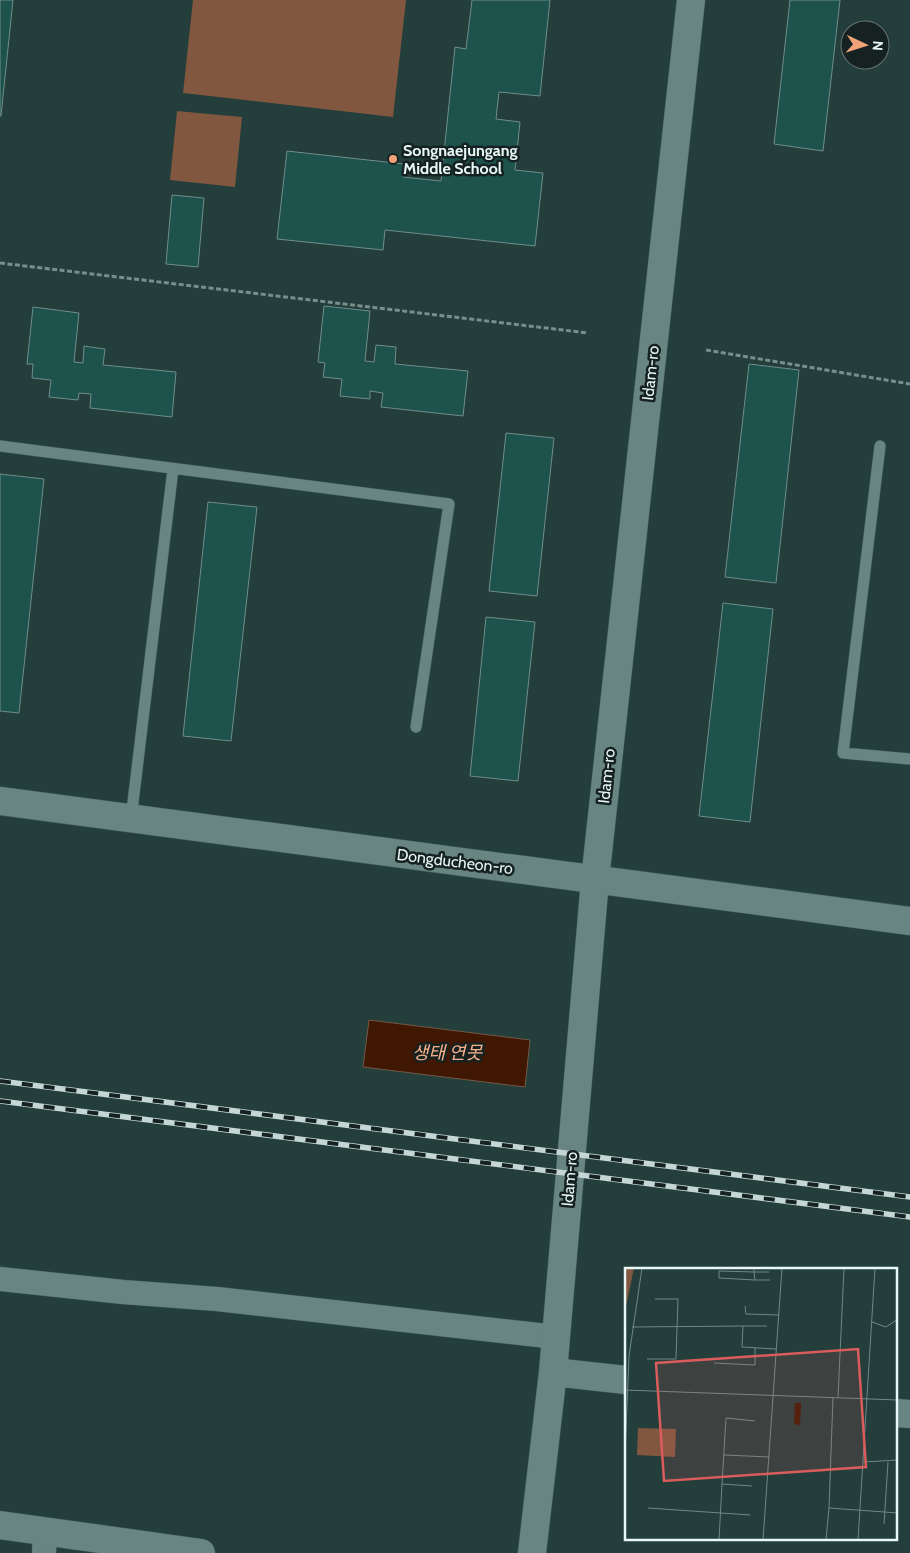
<svg xmlns="http://www.w3.org/2000/svg" width="910" height="1553" font-family="Cabin,'Noto Sans KR',sans-serif">
<style>
.green{fill:#815740}
.water{fill:#401700;stroke:#725a4a}
.building{fill:#1e524d;stroke:#708d8a}
.lines{fill:none;stroke-linecap:round;stroke-linejoin:round}
.lane-casing{stroke:#435b59;stroke-width:12}
.street-casing{stroke:#435b59;stroke-width:25}
.secondary-casing{stroke:#435b59;stroke-width:29}
.path{stroke:#798f8c;stroke-width:3;stroke-dasharray:5 2.5;stroke-linecap:butt}
.lane{stroke:#688581;stroke-width:11}
.street{stroke:#688581;stroke-width:24}
.secondary{stroke:#688581;stroke-width:28}
.rail-casing{stroke:#c5d7d5;stroke-width:5.5}
.rail{stroke:#162221;stroke-width:4;stroke-dasharray:11;stroke-linecap:butt}
.poi-dot{fill:#f0a279;stroke:#162221;stroke-width:2}
.labels{text-anchor:middle;stroke-width:5;stroke-linejoin:round;paint-order:stroke}
.poi-label{font-size:16px;font-weight:bold;fill:#e8f8f6;stroke:#162221;text-anchor:start}
.street-label{font-size:16px;fill:#e8f8f6;stroke:#162221}
.water-label{font-size:18px;font-style:italic;fill:#f9b18c;stroke:#162221}
.inset-road{fill:none;stroke:#728886;stroke-width:1}
.view{fill:#da5c5c;fill-opacity:0.15;stroke:#da5c5c;stroke-width:2.5}
.inset-edge{fill:none;stroke:#e8f8f6;stroke-width:2.5}
</style>
<rect width="100%" height="100%" fill="#233e3b"/>
<path class="green" d="M193 0H406L393 117 183 93Z
M177 111 242 117 235 187 170 180Z"/>
<path class="water" d="M369 1020 530 1040 525 1087 363 1067Z"/>
<path class="building" d="M0 0H13L1 116H0Z
M472 0H550L540 96 499 92 496 119 520 122 515 170 543 173 535 246 385 230 383 250 277 239 287 151 404 164 403 177 441 181 455 47 466 49Z
M790 0H840L823 151 774 144Z
M172 195 204 198 198 267 166 264Z
M324 306 370 311 365 361 374 362 376 345 396 347 395 364 468 371 463 416 381 407 383 393 370 391V399L340 396 342 379 323 377 325 363 318 362Z
M33 307 79 313 74 362 83 363 84 346 105 349 103 365 176 372 172 417 90 408 91 394 79 393 78 400 49 397 51 380 32 378 33 364H27Z
M749 364 799 370 776 583 725 577Z
M506 433 554 438 537 596 489 591Z
M0 474 44 479 19 713 0 711Z
M208 502 257 507 231 741 183 736Z
M723 603 773 609 750 822 699 816Z
M486 617 535 622 518 781 470 776Z"/>
<g class="lines">
<g class="lane-casing">
<path id="lane" d="M0 446 449 504 416 727
M880 446 843 753 910 759
M131 819 173 469"/>
</g>
<g class="street-casing">
<path id="street" d="M0 1279 123 1292 217 1299 556 1337
M44 1553 45 1531"/>
</g>
<g class="secondary-casing">
<path id="secondary" d="M0 801 910 921
M553 1372 626 1380
M896 1413 910 1414
M0 1525 201 1553
M532 1553 553 1372 595 880 691 0"/>
</g>
<path class="path" d="M0 263 588 333
M706 350 910 384"/>
<use href="#lane" class="lane"/>
<use href="#street" class="street"/>
<use href="#secondary" class="secondary"/>
<g class="rail-casing">
<path id="rail" d="M0 1081 910 1197
M0 1101 910 1217"/>
</g>
<use href="#rail" class="rail"/>
</g>
<circle class="poi-dot" cx="393" cy="159" r="5"/>
<g class="labels">
<g class="poi-label">
<text x="403" y="156">Songnaejungang<tspan x="403" dy="18">Middle School</tspan></text>
</g>
<g class="street-label">
<text transform="translate(650 373) rotate(-84)" y="6">Idam-ro</text>
<text transform="translate(606 776) rotate(-84)" y="6">Idam-ro</text>
<text transform="translate(455 861) rotate(7)" y="6">Dongducheon-ro</text>
<text transform="translate(569 1179) rotate(-85)" y="6">Idam-ro</text>
</g>
<g class="water-label">
<text x="447" y="1059">생태 연못</text>
</g>
</g>
<g transform="translate(625 1268)">
<rect width="272" height="272" fill="#233e3b"/>
<path d="M0 0H9L0 43ZM13 160 51 161 50 189 12 187Z" fill="#815740"/>
<path d="M170 135H176L175 157 169 156Z" fill="#401700"/>
<path class="inset-road" d="M129 0V4H144M130 12 94 10V3L129 4 130 12H145M120 38 121 46 154 47M247 54 261 59 273 51M142 58H118L117 79 151 81M7 59 118 58M22 91H51L53 31H30M89 95 130 97V80M0 122 273 132M213 129 219 0M0 187 4 88 17 0M99 187 145 189M238 194 273 192M97 216 101 150 130 153M23 240 125 247M204 240 208 129M259 256 263 194M94 272 97 216 127 218M138 272 157 0M201 272 204 240 273 245M233 272 250 0"/>
<path class="view" d="M233 81 241 199 39 213 31 95Z"/>
<rect width="272" height="272" class="inset-edge"/>
</g>
<g transform="translate(865 45) rotate(94)"><circle r="24" fill="#162221" stroke="#6a7876"/>
<path d="M0-4L9 19L0 12L-9 19Z" fill="#f0a279"/>
<text y="-8" font-size="14" font-weight="bold" text-anchor="middle" fill="#e8f8f6">N</text>
</g>
</svg>
